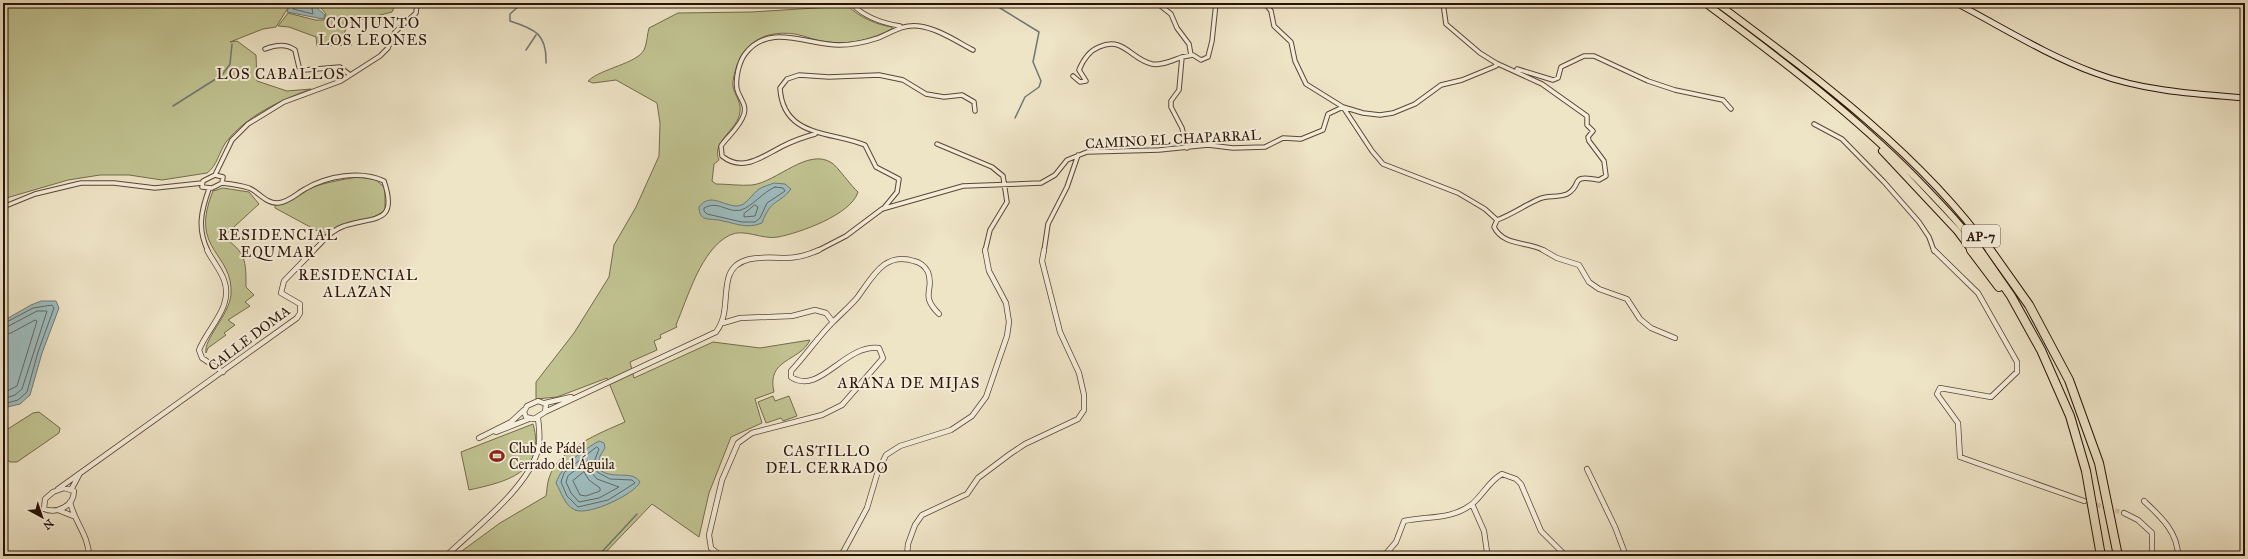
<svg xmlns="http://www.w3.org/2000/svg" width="2248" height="559" font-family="'IM FELL Great Primer',serif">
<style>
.green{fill:#c0c290;stroke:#756a4c}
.water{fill:#9dbcbe;stroke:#6f7875}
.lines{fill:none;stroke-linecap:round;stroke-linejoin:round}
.shore{stroke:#646762;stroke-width:1}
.stream{stroke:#6f7875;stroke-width:1.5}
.street-tunnel{stroke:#d1c4a9;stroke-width:4.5;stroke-dasharray:4.5 2;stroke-linecap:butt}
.street-far1-casing{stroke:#5b4637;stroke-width:5.5}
.street-casing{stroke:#5b4637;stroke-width:6}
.secondary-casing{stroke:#2a1207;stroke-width:7}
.highway-far1-casing{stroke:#2a1207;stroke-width:8}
.highway-casing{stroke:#2a1207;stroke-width:10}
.street-far1{stroke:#f4edda;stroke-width:3.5}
.street{stroke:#f4edda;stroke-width:4.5}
.secondary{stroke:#f4edda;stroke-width:5}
.highway-far1{stroke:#eee4c6;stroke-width:6}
.highway{stroke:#eee4c6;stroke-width:8}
.labels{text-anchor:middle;stroke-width:4;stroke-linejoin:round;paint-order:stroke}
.shield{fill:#f4edda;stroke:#675446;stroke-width:1}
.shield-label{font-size:13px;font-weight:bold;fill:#2a1207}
.street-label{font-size:14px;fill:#2a1207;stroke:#f4edda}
.poi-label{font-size:14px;fill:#2a1207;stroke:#f4edda;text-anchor:start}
.neighbourhood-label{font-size:15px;letter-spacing:1px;fill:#2a1207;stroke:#f4edda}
</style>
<rect width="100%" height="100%" fill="#eee4c6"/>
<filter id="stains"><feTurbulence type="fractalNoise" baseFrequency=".005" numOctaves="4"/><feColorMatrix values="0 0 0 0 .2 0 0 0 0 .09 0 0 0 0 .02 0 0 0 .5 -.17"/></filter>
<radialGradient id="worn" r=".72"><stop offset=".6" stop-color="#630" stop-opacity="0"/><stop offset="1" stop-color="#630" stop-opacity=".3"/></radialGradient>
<path class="green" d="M3 3H108L109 5V3H291L276 27 263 29 230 42 237 41 256 55 257 81 287 91 311 89C279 101 248 115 226 142 219 152 217 166 207 173L162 180 129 175H100L68 180 3 199Z
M317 3H396L392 12 348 23 344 34 346 41 352 45 317 46 316 37 289 27 278 26 288 13 315 20H324L326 14Z
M848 6C859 17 877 25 892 27V29C872 39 851 45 828 42 816 41 806 36 795 34 760 29 738 47 733 81 731 92 742 100 740 112 738 130 711 141 719 160L714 164 712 181 716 184C728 184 741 186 752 185 777 182 808 147 832 163 837 166 851 186 858 192 851 215 799 233 778 237 762 240 744 228 730 235 701 249 688 297 676 325L677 327 660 335 661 338 654 341 657 350 630 362 634 378 713 342 760 348 810 340C800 362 766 358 774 392L755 399 762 423 731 437 709 493 699 537 652 504 602 556H455L500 523 546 496C547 490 547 484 549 478 558 449 600 433 625 422L607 378 557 397 536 399V382L574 333 609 277 614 245 636 207 659 156 660 123 657 103 616 80 593 83 588 81C602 68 636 64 644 50 647 44 647 35 649 28L678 13 751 12Z
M357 177 375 179 385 188V210C372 221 362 218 347 223 338 225 331 230 325 235L275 208V205C293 203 298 194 311 188 326 182 342 180 357 177Z
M223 188 249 192 259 204 223 237C246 252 246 261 246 287L254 295 245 302 250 306 228 320 235 325 224 333 226 335 208 348 206 353C203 340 229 315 231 295 234 252 188 251 213 191Z
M773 396 775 401 789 396 797 416 783 421 781 418 766 423 758 402Z
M39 412 60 428 59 433 17 462H10L3 456V432L33 413Z
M533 424C547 473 505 482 469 490L461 452Z"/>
<path class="water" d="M290 3H315V6L325 15 323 19 287 12Z
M774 183 785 184 791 189C779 205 771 198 762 223 747 229 738 224 723 221 718 219 709 220 704 218 700 216 699 211 699 207 710 192 723 206 737 206 746 206 752 194 759 189 764 186 769 185 774 183Z
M41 301H56L59 308 42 353 30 395 20 404 3 408V321L31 305Z
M599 441 604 443 605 448 600 456 599 469C612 481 632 469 640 482 635 494 589 516 575 510 565 506 561 492 556 483 562 465 583 450 599 441Z"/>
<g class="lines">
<path class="shore" d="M293 3V9L313 14 311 3
M775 187 783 188 785 191 767 203 760 218 755 222H742L707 214 704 211V208C718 200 727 213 741 210 753 206 763 192 775 187Z
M755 205 758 207 755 216 744 217V214Z
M3 324 33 308 52 305 54 308 38 352 27 392 18 400 3 404
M3 329 37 311H47L22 389 15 395 3 399
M3 335 11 333 35 320 37 321 17 386 3 393
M597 447 599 449 594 462 597 472 610 479 632 480 635 483 608 500 578 507 567 496 561 482 564 473Z
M588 461 591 472 597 479 619 487 599 498 579 502 571 493 566 482 568 476Z
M584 472 589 480 600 488V491L586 496 580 495 573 481Z"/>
<path class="stream" d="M522 3 510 14V21C535 29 547 34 546 63
M992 3 1039 32 1033 62 1041 81 1039 87 1025 97 1015 118
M526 50 536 35
M173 106 222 75 230 64 232 44
M598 556 637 514"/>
<path class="street-tunnel" d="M2084 501 2124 513"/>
<g class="street-far1-casing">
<path id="street-far1" d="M851 3C864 17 881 23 900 26
M1157 3 1171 14 1177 28 1189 44 1191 55
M1265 3 1271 11 1274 26 1291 42 1295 61 1306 84 1343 107 1363 113 1380 115 1393 113 1415 104 1441 85 1462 80 1496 66V63L1480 53 1446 24 1443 3
M265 49C275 45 286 43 295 50L299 67 304 70 340 67 350 75
M1496 63 1542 84 1587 116V125L1593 131 1588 137 1589 141 1604 161 1606 176 1599 180C1567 174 1584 185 1567 194 1558 198 1547 195 1539 199 1525 205 1513 214 1497 220
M1517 69 1553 80 1558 78 1561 67 1584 56H1594L1648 81 1675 90 1723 100 1731 109
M1073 76 1080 82 1086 81 1079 70C1083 60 1089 51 1099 47 1124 36 1130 59 1152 64 1162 66 1173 60 1182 57
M1814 124 1842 139 1884 182 1919 222 1929 237 1934 251
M815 134C804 137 793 141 783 146 763 156 743 173 722 156L721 146C728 136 740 127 744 114 747 104 739 98 737 89 735 79 739 62 745 54 769 22 807 45 839 45 851 45 866 42 878 38 891 33 902 24 918 26 937 28 956 41 973 50
M937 144 992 167 1003 176 1007 202 990 230 985 251
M1187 148 1182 128 1171 107V101L1179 90 1182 57 1193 55 1201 60 1208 57 1212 41 1216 3
M215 175 232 140 248 124 284 102 341 81 380 56 388 48 395 32 416 13 417 3
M215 175 223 177 222 183 212 188 202 187 203 181Z
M222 183C231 184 240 185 249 188 259 192 266 204 278 203 289 202 296 194 305 189 327 176 361 170 384 181 399 225 373 216 344 226 331 230 323 242 313 251
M3 207 35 194 81 183H114L155 188 202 183
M883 209 897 192 899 179 876 167 865 145C831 131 783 138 780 88L787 79 799 75 829 77 879 75 903 80 926 94 944 97 962 95 974 102 975 111
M208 251C197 229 201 211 209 189
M817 251 846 236 882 209 963 186 1041 183 1055 175 1067 160 1087 152 1159 150 1208 145 1233 148 1265 147 1283 138 1301 139 1323 130 1328 114 1343 107 1372 151 1383 164 1458 193 1485 209 1497 220 1494 227C1504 247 1529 241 1545 251
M1044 251 1048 224 1067 187 1078 155"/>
</g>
<g class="street-casing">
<path id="street" d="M207 250C212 260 220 269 224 280 234 307 208 327 199 350L202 358 223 372
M1543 250 1557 258 1579 265 1589 282 1599 289 1627 299 1640 319 1651 328 1675 338
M1934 250 1978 293 2017 362V372L1991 397 1940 388 1937 394 1958 423 1960 457 2084 501
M833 322C841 314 850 306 857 298 872 278 884 251 914 261 919 262 925 266 928 272 935 291 919 294 939 314
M538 401 546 404 545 412 534 419 526 417 524 412 527 406Z
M545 403 571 397
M545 412 716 332C729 315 723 295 729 276 737 253 768 258 786 258 796 258 810 254 819 250
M496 432 529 419
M479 438 511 422 524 410
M1587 469 1615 527 1626 556
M64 488 74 491C74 506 57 514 44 509L45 499 53 492Z
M72 488 79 475
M58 489 297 318 300 313V304L281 293 284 281 314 250
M2144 501C2160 516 2178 532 2178 556
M70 502C74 521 89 536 89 556
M1472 504 1484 531 1487 552
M58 510 73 516
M2124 513 2138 520 2152 533V556
M446 556C473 530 530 486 538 449 541 439 539 428 538 418
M721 556 711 548 709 535 722 480 738 443 752 433 822 415 842 405 883 358 879 348C844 344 820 396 791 377V371C806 355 818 337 833 322L826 313 815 310 792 316 740 318 723 323
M841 556 867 508 878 471 886 455 900 446 951 430 972 416 986 397 1007 336 1009 322 1006 303 989 271 985 250
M907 556 908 544 915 525 922 515 967 494 978 478 1010 454 1025 444 1078 419 1084 410V395L1079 373 1060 332 1042 261 1044 250
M1384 556 1396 542 1404 521C1427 516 1452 520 1472 504 1483 495 1489 481 1502 474L1516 479 1521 484 1541 531 1566 556"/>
</g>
<g class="secondary-casing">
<path id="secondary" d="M1956 3C2002 27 2046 55 2095 73 2143 91 2194 94 2245 98"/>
</g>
<g class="highway-far1-casing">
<path id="highway-far1" d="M1705 3C1779 58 1853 114 1918 180 1939 202 1962 225 1980 251
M1717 3C1812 74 1921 154 1990 251
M1882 151 1957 231 1972 251"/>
</g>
<g class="highway-casing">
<path id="highway" d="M1971 250 1999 287
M1979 250 2011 296 2041 350 2070 416 2086 471 2101 556
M1990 250 2029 305 2069 380 2099 463 2118 556"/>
</g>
<use href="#street-far1" class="street-far1"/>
<use href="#street" class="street"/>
<use href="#secondary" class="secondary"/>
<use href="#highway-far1" class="highway-far1"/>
<use href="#highway" class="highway"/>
</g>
<defs>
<g id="stadium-bare" transform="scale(1.2)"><path d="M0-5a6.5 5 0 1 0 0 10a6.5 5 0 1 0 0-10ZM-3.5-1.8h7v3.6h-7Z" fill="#8f2418" stroke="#f4edda" stroke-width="2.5" paint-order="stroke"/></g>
</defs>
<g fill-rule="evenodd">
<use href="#stadium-bare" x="497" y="456"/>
</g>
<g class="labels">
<rect class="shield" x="1962" y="225" width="38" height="22" rx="3"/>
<g class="shield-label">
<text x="1981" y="241">AP-7</text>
</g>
<g class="street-label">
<text transform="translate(1173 139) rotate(-3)" y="5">CAMINO EL CHAPARRAL</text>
<text transform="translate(249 338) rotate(-37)" y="5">CALLE DOMA</text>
</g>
<g class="poi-label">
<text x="509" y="453">Club de Pádel<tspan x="509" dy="16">Cerrado del Águila</tspan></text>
</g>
<g class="neighbourhood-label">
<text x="373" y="28">CONJUNTO<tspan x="373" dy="17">LOS LEONES</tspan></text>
<text x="281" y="79">LOS CABALLOS</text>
<text x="278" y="240">RESIDENCIAL<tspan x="278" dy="17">EQUMAR</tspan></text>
<text x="358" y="280">RESIDENCIAL<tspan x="358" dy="17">ALAZAN</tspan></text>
<text x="909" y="388">ARANA DE MIJAS</text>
<text x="827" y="456">CASTILLO<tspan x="827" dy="17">DEL CERRADO</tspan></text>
</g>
</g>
<rect width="2248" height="559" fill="none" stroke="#eee4c6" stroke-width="16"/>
<rect x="4" y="4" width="2240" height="551" fill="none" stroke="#2a1207" stroke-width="2"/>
<rect x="8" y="8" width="2232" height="543" fill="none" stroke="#2a1207"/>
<g transform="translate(42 517) rotate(140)" stroke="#f4edda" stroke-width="3" paint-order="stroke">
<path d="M0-3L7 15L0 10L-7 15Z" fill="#2a1207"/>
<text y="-6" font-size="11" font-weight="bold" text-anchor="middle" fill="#2a1207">N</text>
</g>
<rect width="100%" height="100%" filter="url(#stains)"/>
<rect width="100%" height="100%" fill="url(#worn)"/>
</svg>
